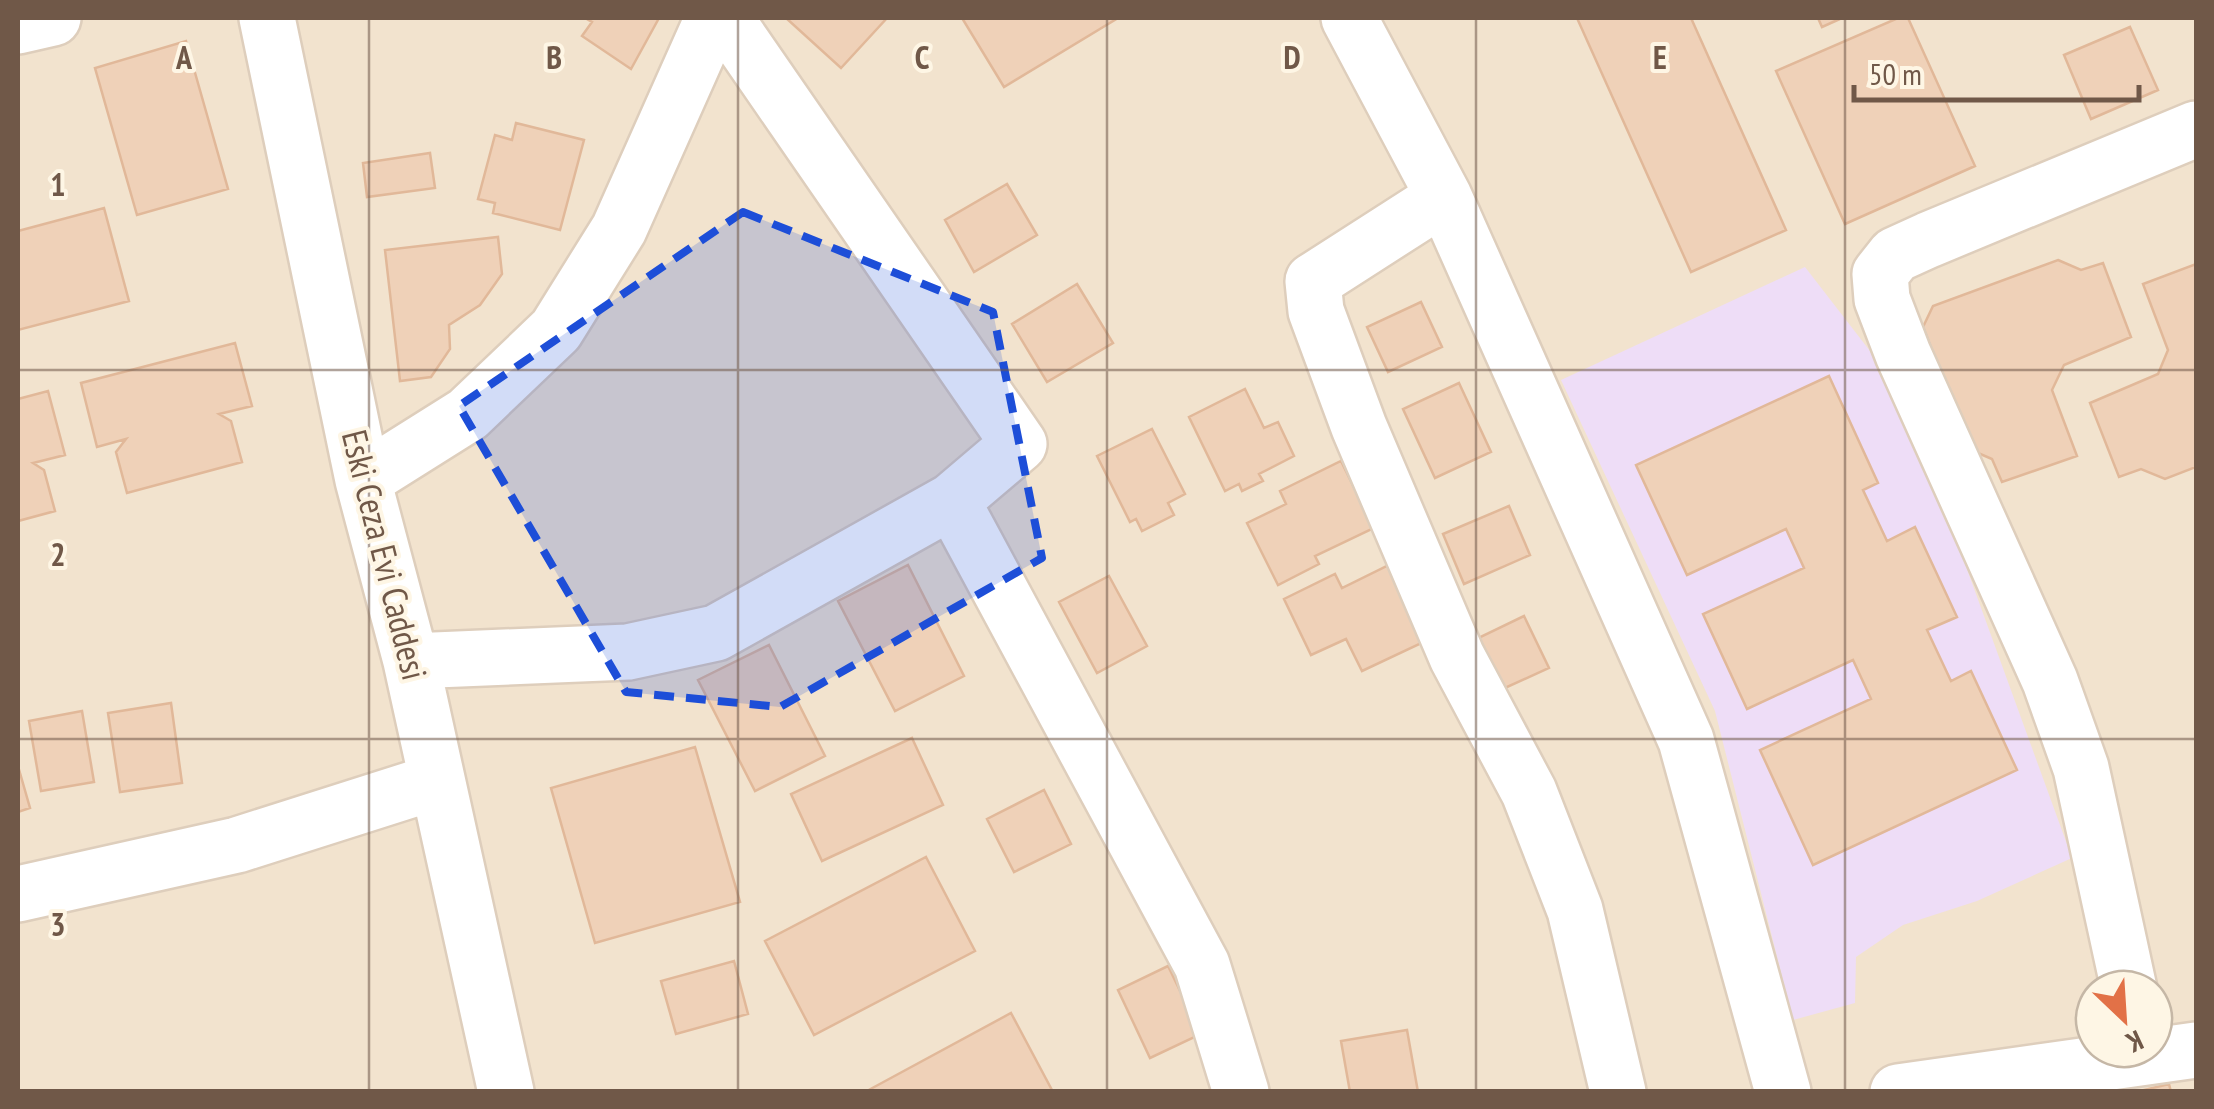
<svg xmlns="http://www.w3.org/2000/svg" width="2214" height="1109" font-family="'PT Sans Narrow',sans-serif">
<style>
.residential{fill:#f2e3ce;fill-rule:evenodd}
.education{fill:#eeddf7}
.building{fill:#efd1b8;stroke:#e1b899;stroke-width:2.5}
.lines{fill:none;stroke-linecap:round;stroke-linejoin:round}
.minor-casing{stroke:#decebc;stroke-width:60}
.minor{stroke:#fff;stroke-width:55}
.marked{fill:#1d4ed8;fill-opacity:0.2;stroke:#1d4ed8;stroke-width:8;stroke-dasharray:20 12;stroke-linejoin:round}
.grid{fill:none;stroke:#705848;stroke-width:2.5;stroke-opacity:0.55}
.labels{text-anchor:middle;stroke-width:8;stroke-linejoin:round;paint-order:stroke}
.street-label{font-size:35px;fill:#705848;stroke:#fef6e5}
.grid-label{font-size:32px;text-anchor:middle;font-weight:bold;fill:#705848;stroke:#fef6e5;stroke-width:8;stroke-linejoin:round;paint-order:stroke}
</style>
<rect width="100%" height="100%" fill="#fbf2e0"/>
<path class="residential" d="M18 18H2196V1091H18ZM2094 989H2154V1049H2094Z"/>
<path class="education" d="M1805 267 1870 351 1964 561 2072 858 1977 901 1903 925 1856 957 1855 1003 1793 1020 1715 711 1561 380Z"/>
<path class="building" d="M585 18H659L631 69 582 36 592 22Z
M786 18H887L841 68Z
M962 18H1118L1004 87Z
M1577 18H1691L1786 230 1691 272Z
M1818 18H1842L1822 27Z
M1898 18H1908L1975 166 1845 224 1776 71Z
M2130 27 2158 90 2091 119 2064 55Z
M186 41 228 189 137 215 95 68Z
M516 123 584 140 560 230 493 213 495 203 478 199 495 135 512 140Z
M430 153 435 188 367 197 363 163Z
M1007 184 1037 235 974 272 945 220Z
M104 208 129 301 18 330V231Z
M498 237 502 274 480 305 449 325 450 349 431 377 400 381 385 250Z
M2058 260 2081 270 2103 263 2131 337 2064 365 2052 390 2077 456 2002 482 1992 459 1971 450 1923 327 1933 306Z
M2196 264V467L2165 479 2141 469 2119 477 2090 403 2158 374 2168 350 2143 284Z
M1077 284 1113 343 1047 382 1012 324Z
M1421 302 1442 347 1388 372 1367 327Z
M235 343 252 406 219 414 231 421 242 462 127 493 116 452 126 439 97 447 81 383Z
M1829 376 1878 483 1863 490 1887 541 1915 527 1957 617 1927 630 1951 681 1971 671 2017 770 1813 865 1760 750 1871 699 1853 660 1747 709 1703 614 1804 568 1786 529 1687 575 1636 465Z
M1459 383 1491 452 1435 478 1403 409Z
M1245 389 1264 428 1278 422 1294 456 1259 474 1263 481 1242 491 1239 484 1225 491 1189 417Z
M48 391 65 455 33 463 44 470 55 511 18 521V399Z
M1152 429 1185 494 1168 503 1174 515 1142 531 1136 519 1130 522 1097 456Z
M1341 461 1374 528 1315 556 1319 564 1278 585 1247 523 1286 504 1280 491Z
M1509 506 1530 555 1464 584 1443 534Z
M1391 564 1428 640 1362 671 1346 639 1311 655 1284 599 1335 574 1342 588Z
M908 565 964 676 895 711 838 601Z
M1109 576 1147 646 1097 673 1059 602Z
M1524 616 1549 668 1496 692 1472 641Z
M769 645 825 756 755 791 698 680Z
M171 703 182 783 120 792 108 713Z
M82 711 94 782 41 791 29 721Z
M912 738 943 805 822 861 791 794Z
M695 747 740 902 595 943 551 788Z
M18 766 30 808 18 812Z
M1044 790 1071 844 1014 872 987 819Z
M926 857 975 951 814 1035 765 941Z
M734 961 748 1014 676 1034 661 981Z
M1168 966 1201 1034 1150 1058 1118 990Z
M1011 1013 1053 1092H865Z
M1407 1030 1418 1092H1350L1341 1041Z
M2169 1084 2171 1092H2136Z"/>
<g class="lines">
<g class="minor-casing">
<path id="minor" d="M267 18 363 480 411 661 506 1092
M725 18 1019 444 952 501 1202 965 1241 1092
M1349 18 1444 197 1686 740 1783 1092
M18 26 53 18
M1444 197 1313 281 1316 311 1359 427 1457 657 1529 792 1575 910 1618 1092
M363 480 468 414 556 330 619 229 713 18
M411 661 628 652 716 633 952 501
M18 894 237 845 435 782
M2129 989 2081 768 2050 681 1903 354 1882 299 1880 274 1895 255 1928 240 2196 129
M1898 1092 2196 1050"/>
</g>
<use href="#minor" class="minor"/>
</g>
<path class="marked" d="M743 212 993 312 1042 558 780 707 626 692 459 406Z"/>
<path class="grid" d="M369 18V1092M738 18V1092M1107 18V1092M1476 18V1092M1845 18V1092M18 370H2196M18 739H2196"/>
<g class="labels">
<g class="street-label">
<text transform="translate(384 555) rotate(76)" y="12">Eski Ceza Evi Caddesi</text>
</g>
</g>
<g class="grid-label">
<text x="184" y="69">A</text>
<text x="554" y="69">B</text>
<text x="922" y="69">C</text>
<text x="1292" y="69">D</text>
<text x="1660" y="69">E</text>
<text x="58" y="196">1</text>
<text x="58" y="566">2</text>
<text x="58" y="936">3</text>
</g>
<rect width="2214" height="1109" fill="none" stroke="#705848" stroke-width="40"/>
<g transform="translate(2124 1019) rotate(155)"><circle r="48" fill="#fef6e5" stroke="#c5b7a6" stroke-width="2.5"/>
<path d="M0-8L18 38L0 25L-18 38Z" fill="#e27147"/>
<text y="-15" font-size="28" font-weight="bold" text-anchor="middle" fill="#705848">K</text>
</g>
<path d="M1854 85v15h285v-15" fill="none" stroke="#705848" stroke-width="5"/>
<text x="1869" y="85" font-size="30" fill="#705848" stroke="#fef6e5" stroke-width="8" paint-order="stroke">50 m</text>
</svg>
